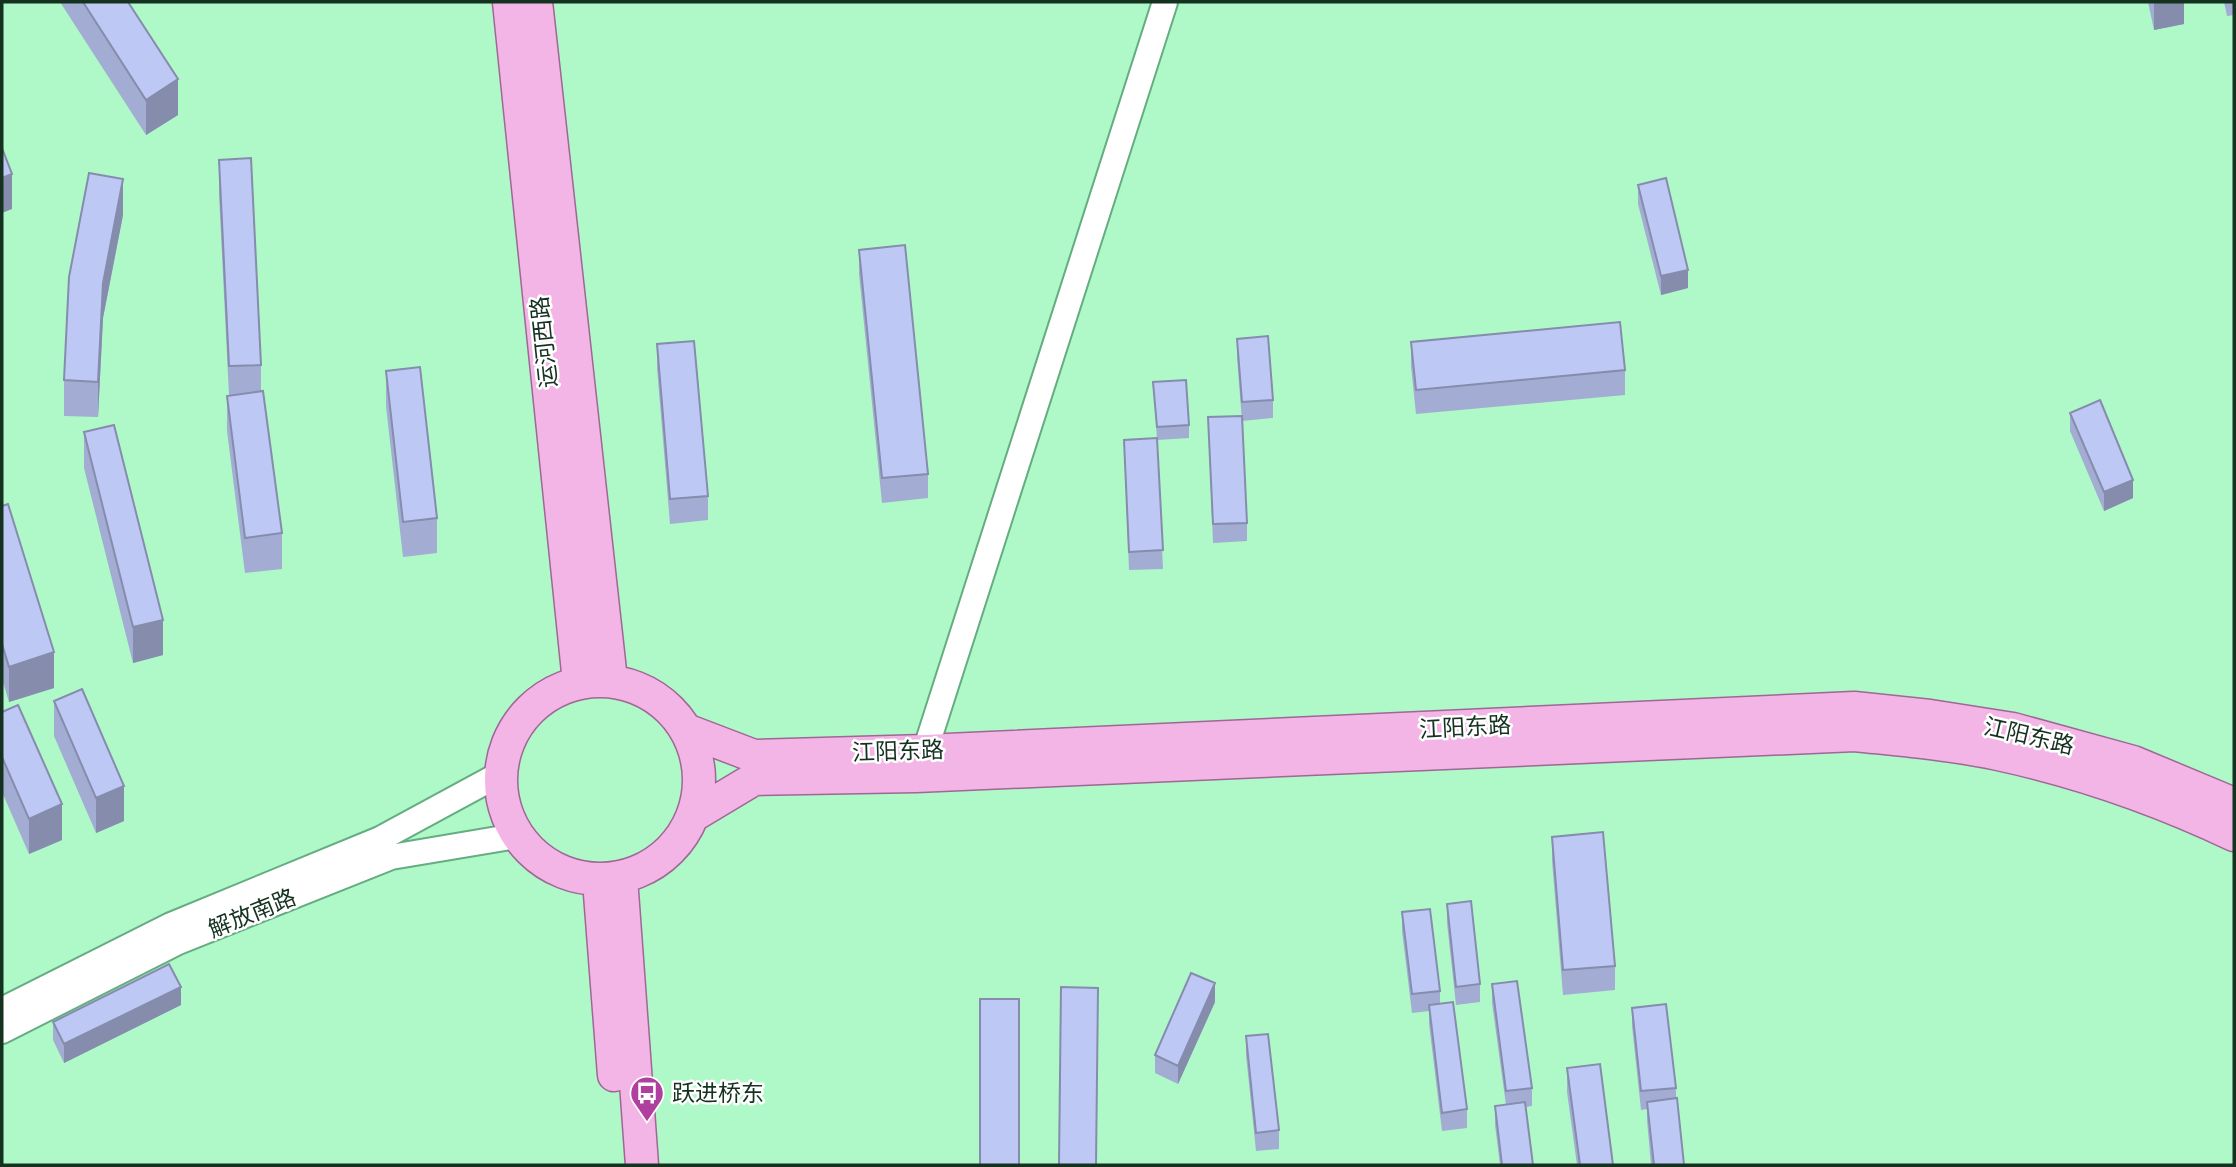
<svg xmlns="http://www.w3.org/2000/svg" width="2236" height="1167" font-family="Karla,'Noto Sans SC',sans-serif">
<style>
.lines{fill:none;stroke-linecap:round;stroke-linejoin:round}
.minor-casing{stroke:#65ac80;stroke-width:28}
.major-casing{stroke:#9f6795;stroke-width:35}
.minor{stroke:#fff;stroke-width:24}
.major{stroke:#f2b5e5;stroke-width:32}
.wall{fill:#a3acd3}
.shaded-wall{fill:#858cac}
.building{fill:#bec8f5;stroke:#858cac;stroke-width:2}
.labels{text-anchor:middle;stroke-width:5;stroke-linejoin:round;paint-order:stroke}
.street-label{font-size:23px;fill:#153221;stroke:#fff}
.poi-label{font-size:23px;fill:#153221;stroke:#fff;text-anchor:start}
</style>
<rect width="100%" height="100%" fill="#aff8c8"/>
<g class="lines">
<g class="minor-casing">
<path id="minor" d="M925 751 1165 2
M2 1010 171 925 380 839 500 774
M2 1031 178 942 391 857 516 836"/>
</g>
<g class="major-casing">
<path id="major" d="M509 2 579 682
M536 2 611 680
M501 780a99 99 0 1 1 198 0a99 99 0 1 1-198 0Z
M686 730 754 756 925 751 1854 708 1930 716 2013 729 2133 762 2234 804
M694 815 754 779 916 776 1855 735C1902 740 1951 744 1998 754 2081 772 2158 799 2234 835
M621 878 642 1165
M599 881 614 1075"/>
</g>
<use href="#minor" class="minor"/>
<use href="#major" class="major"/>
</g>
<path class="wall" d="M60 2H128L178 115 146 135Z
M2148 2H2184V24L2154 30Z
M2224 2H2234V15L2227 16Z
M219 160 261 365V391L282 533V569L245 573 227 431V396L229 395 219 195Z
M1638 185 1688 288 1661 295 1638 204Z
M123 215 103 318 98 417 64 416V380Z
M859 250 928 474V498L882 503 859 274Z
M1237 339 1273 400V418L1242 421 1237 357Z
M1411 342 1625 370V395L1416 414 1411 366Z
M657 344 708 496V520L670 524 657 368Z
M386 371 437 518V553L403 557 386 406Z
M1153 382 1189 425V438L1157 440 1163 569 1129 570 1124 440 1157 438Z
M2070 413 2133 498 2104 511 2070 431Z
M1208 417 1247 523V541L1213 543Z
M84 432 163 655 133 663 84 468Z
M2 506 54 688 9 702 2 679Z
M54 701 124 821 96 833 54 736Z
M2 712 62 840 29 854 2 792Z
M1552 837 1615 966V990L1563 995 1552 861Z
M1447 904 1480 984V1002L1456 1005 1447 923Z
M1402 912 1440 991V1004L1467 1109V1128L1442 1131 1429 1024V1011L1412 1013 1402 931Z
M1492 984 1532 1088V1106L1526 1107 1533 1165H1500L1495 1125V1106L1506 1105 1492 1003Z
M1215 1002 1178 1084 1155 1073V1055Z
M181 1005 64 1063 53 1040V1022Z
M1632 1008 1676 1088V1098L1684 1165H1651L1647 1120V1109L1641 1110 1632 1026Z
M1246 1036 1279 1130V1149L1256 1151 1246 1055Z
M1567 1068 1613 1165H1577L1567 1092Z"/>
<path class="shaded-wall" d="M2154 2H2184V24L2154 30Z
M178 79V115L146 135V100Z
M12 174V209L2 213V178Z
M123 179V215L103 318 98 417V382L103 283Z
M1688 270V288L1661 295V276Z
M2133 480V498L2104 511V492Z
M163 620V655L133 663V627Z
M54 652V688L9 702V667Z
M124 786V821L96 833V798Z
M62 804V840L29 854V819Z
M1215 983V1002L1178 1084V1066Z
M181 987V1005L64 1063V1044Z"/>
<path class="building" d="M83 2H128L178 79 146 100Z
M2 148 12 174 2 178Z
M251 158 261 365 229 366 219 160Z
M89 173 123 179 103 283 98 382 64 380 69 277Z
M1666 178 1688 270 1661 276 1638 185Z
M905 245 928 474 882 478 859 250Z
M1620 322 1625 370 1416 390 1411 342Z
M1268 336 1273 400 1242 402 1237 339Z
M694 341 708 496 670 499 657 344Z
M420 367 437 518 403 522 386 371Z
M1186 380 1189 425 1157 427 1153 382Z
M263 391 282 533 245 538 227 396Z
M2100 400 2133 480 2104 492 2070 413Z
M1242 416 1247 523 1213 524 1208 417Z
M114 425 163 620 133 627 84 432Z
M1157 438 1163 550 1129 552 1124 440Z
M8 504 54 652 9 667 2 644V506Z
M82 689 124 786 96 798 54 701Z
M18 705 62 804 29 819 2 757V712Z
M1603 832 1615 966 1563 970 1552 837Z
M1471 901 1480 984 1456 987 1447 904Z
M1430 909 1440 991 1412 994 1402 912Z
M169 964 181 987 64 1044 53 1022Z
M1191 973 1215 983 1178 1066 1155 1055Z
M1517 981 1532 1088 1506 1091 1492 984Z
M1061 987 1098 988 1096 1165H1059Z
M980 999H1019V1165H980Z
M1453 1002 1467 1109 1442 1113 1429 1005Z
M1666 1004 1676 1088 1641 1091 1632 1008Z
M1268 1034 1279 1130 1256 1133 1246 1036Z
M1600 1064 1613 1165H1580L1567 1068Z
M1677 1098 1684 1165H1654L1647 1102Z
M1525 1102 1533 1165H1502L1495 1106Z"/>
<defs>
<g id="bus-pin" transform="scale(1.75)"><path d="M0 17L-7.5 6A9.5 9.5 0 1 1 7.5 6Z" fill="#b0409d" stroke="#fff"/><path d="M-5-6H5V4H4V6H2V4H-2V6H-4V4H-5ZM-3.5-4V0h7V-4ZM-3.5 1.2v1.5H-2V1.2ZM2 1.2v1.5H3.5V1.2Z" fill="#fff"/></g>
</defs>
<g fill-rule="evenodd">
<use href="#bus-pin" x="647" y="1093"/>
</g>
<g class="labels">
<g class="street-label">
<text transform="translate(544 342) rotate(-96)" y="8">运河西路</text>
<text transform="translate(1465 727) rotate(-3)" y="8">江阳东路</text>
<text transform="translate(2029 736) rotate(13)" y="8">江阳东路</text>
<text transform="translate(898 751) rotate(-2)" y="8">江阳东路</text>
<text transform="translate(252 913) rotate(-22)" y="8">解放南路</text>
</g>
<g class="poi-label">
<text x="672" y="1101">跃进桥东</text>
</g>
</g>
<rect width="2236" height="1167" fill="none" stroke="#153221" stroke-width="7"/>
</svg>
